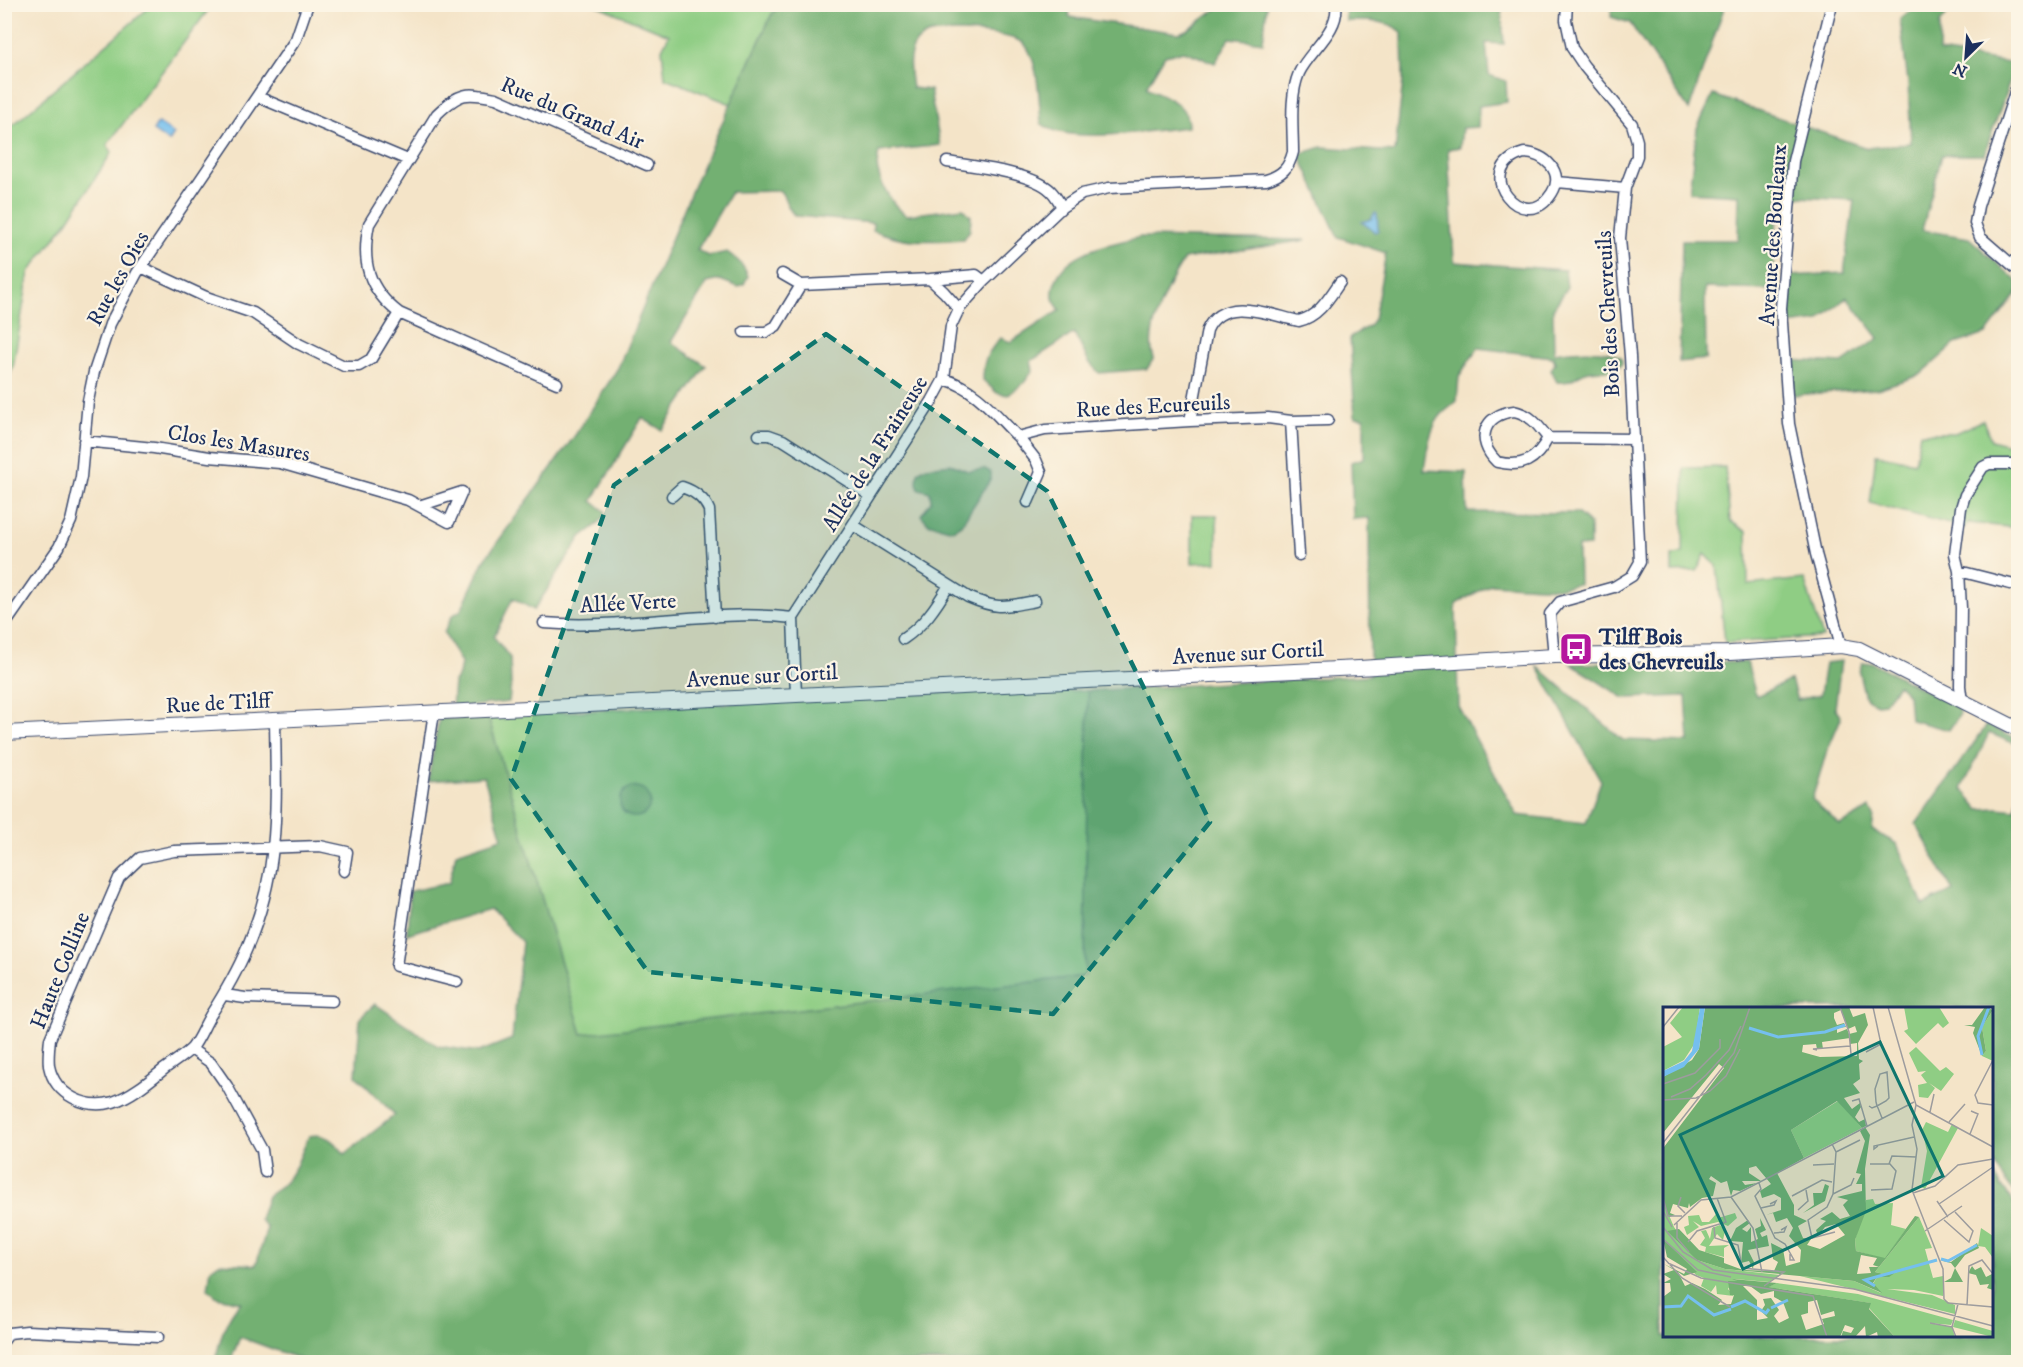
<svg xmlns="http://www.w3.org/2000/svg" width="2023" height="1367" font-family="'IM FELL DW Pica',serif">
<style>
.green{fill:#8fcd84;stroke:#557e71;stroke-width:1.5;fill-rule:evenodd}
.forest{fill:#73b072;stroke:#477068;stroke-width:1.5}
.water{fill:#75bfee;stroke:#4877a6;stroke-width:1.5}
.lines{fill:none;stroke-linecap:round;stroke-linejoin:round}
.minor-casing{stroke:#3c4a6e;stroke-width:13}
.secondary-casing{stroke:#3c4a6e;stroke-width:16}
.minor{stroke:#fff;stroke-width:10}
.secondary{stroke:#fff;stroke-width:14}
.marked{fill:#0f766e;fill-opacity:0.2;stroke:#0f766e;stroke-width:4.5;stroke-dasharray:12 8;stroke-linejoin:round}
.labels{text-anchor:middle;stroke-width:4.5;stroke-linejoin:round;paint-order:stroke}
.street-label{font-size:22px;fill:#1b2f5e;stroke:#fcf5e5}
.poi-label{font-size:22px;font-weight:bold;fill:#1b2f5e;stroke:#fcf5e5;text-anchor:start}
.inset-river{fill:none;stroke:#75bfee;stroke-width:3}
.inset-road{fill:none;stroke:#9d9c9e;stroke-width:1.5}
.view{fill:#0f766e;fill-opacity:0.15;stroke:#0f766e;stroke-width:3}
.inset-edge{fill:none;stroke:#1b2f5e;stroke-width:3}
</style>
<rect width="100%" height="100%" fill="#fcf5e5"/>
<filter id="ink" filterUnits="userSpaceOnUse"><feTurbulence type="fractalNoise" baseFrequency=".0167" numOctaves="2"/><feDisplacementMap in="SourceGraphic" scale="12" xChannelSelector="R" yChannelSelector="G"/><feConvolveMatrix kernelMatrix="1 2 1 2 8 2 1 2 1" color-interpolation-filters="sRGB"/></filter>
<filter id="wash" filterUnits="userSpaceOnUse"><feTurbulence type="fractalNoise" baseFrequency=".008" numOctaves="4" result="noise"/><feDisplacementMap in="SourceGraphic" scale="24" xChannelSelector="R" yChannelSelector="G"/><feGaussianBlur stdDeviation="1.35" result="paint"/><feColorMatrix in="noise" values="0 0 0 0 0 0 0 0 0 0 0 0 0 0 0 0 0 1.4 0 .05"/><feComposite in="paint" operator="in"/></filter>
<g filter="url(#wash)">
<rect width="100%" height="100%" fill="#f4e4c8"/>
<path class="green" d="M152 5H212L107 145 112 152 67 222 29 272 13 367 5 387V118L12 126Z
M596 5H780L772 14 731 104 665 78 662 49 669 35Z
M1983 420 1991 440 2013 446 2011 469 2018 470V528L1969 523 1964 528 1870 503 1876 454 1915 462 1920 433H1955Z
M1725 467 1730 521 1747 532 1748 585 1804 579 1823 637 1725 643 1717 566 1705 554 1697 571 1672 572V556L1683 553 1684 468Z
M1192 515H1217V562L1192 563Z
M1000 690 1088 691 1085 976 582 1035 515 812 488 716ZM634 787 643 789 622 809C618 799 623 790 634 787Z"/>
<path class="forest" d="M780 5H1070L1069 17 1179 33 1187 30 1218 8 1238 9 1239 5H1267L1263 42 1230 38 1215 63 1184 51 1165 55 1146 87C1165 97 1189 103 1188 127 1155 130 1064 146 1041 123 1039 101 1039 64 1026 46 1017 32 943 29 927 35 923 37 918 40 916 43 906 57 910 72 912 88L930 90 940 145 879 152C878 158 876 165 878 171 881 185 894 209 907 215L963 208 971 216 970 230 964 239C927 241 909 244 873 230V223L796 216C786 210 787 198 780 191L731 192 697 250 709 256 727 252C737 259 744 265 748 276L744 284 738 287 720 280 707 283 671 342 706 366 662 430 642 418 592 501 605 511V516L597 525 581 537 534 610 513 598 494 637 510 658 511 684 509 702 452 708 454 682 459 675 461 663 444 633 452 616 461 610 483 562 576 434 618 368 696 180 772 14Z
M1345 5H1501L1504 44 1486 43 1489 75 1506 81 1507 102 1479 106 1478 127 1462 128 1460 147 1448 149 1454 262 1565 270 1567 288 1553 309 1554 353C1574 350 1603 347 1621 357L1622 363C1615 375 1602 368 1590 371 1576 373 1574 384 1557 382L1551 370 1555 363 1553 357 1478 348 1459 376 1457 401C1452 406 1447 409 1442 414 1429 428 1427 452 1424 470L1466 472 1467 512 1577 513 1590 524V546L1578 547 1579 584 1557 588 1491 584 1456 604 1458 706 1517 815 1586 823 1601 781 1537 666 1623 740 1689 742 1686 696 1624 698 1571 664 1747 662 1756 696 1791 680 1797 700 1820 695 1825 663 1841 661 1835 708 1841 718 1827 751 1812 799 1840 825 1870 808 1874 816 1872 830 1897 844 1923 905 1953 891 1916 824 1987 725 2018 740V745L1989 733 1962 789 1979 809 1998 808 2015 810 2018 799V1175L2013 1192 1992 1161V1008H1664V1336H1992V1172L2016 1207H2018V1362H308L240 1337 230 1362H215C220 1340 224 1320 241 1302L217 1297 208 1289 211 1269 219 1263 256 1265 267 1228 260 1219 268 1196 286 1182 296 1166 309 1136C326 1132 334 1142 345 1154L395 1115 356 1076 360 1018 375 1004 438 1046 479 1052 512 1039 522 942 490 909 407 934 410 891 449 883 456 853 502 838 484 777 428 781 439 719 488 716 582 1034 1085 976 1088 691 1370 675 1369 518 1353 519 1351 462 1364 458V418L1355 417 1350 337 1369 326 1374 319 1386 253 1338 237 1301 158 1303 153 1322 147 1395 152 1403 80 1402 32C1386 19 1366 21 1346 21Z
M1612 5H1725L1689 110 1630 23 1611 17Z
M1918 5H1955L1940 23 1939 52 2016 64 1984 155H1942L1922 230 1969 238 2018 282V292L1986 334 1955 344 1920 375 1877 389 1793 395 1790 360 1842 363 1879 338 1847 297 1819 321 1789 325 1790 276 1844 273 1854 200 1779 196 1771 290 1705 288 1706 359 1679 362 1682 240H1738L1739 195 1689 192 1697 128 1713 95 1867 148 1911 143 1908 82 1900 19Z
M1141 237 1306 240 1184 259C1170 281 1143 332 1154 358L1147 369 1099 373 1089 362 1074 333 1031 361 1033 370 1024 383 1008 395 997 393 983 380C983 359 987 354 1000 338L1011 342 1060 310C1058 307 1054 302 1053 298 1052 293 1054 284 1056 280 1069 249 1112 244 1141 237Z
M951 464 968 471 985 469 991 472V479L961 525 953 530 928 523 921 515 931 501 930 492 919 489 917 483 918 472 926 467Z
M1871 662 1957 707 1960 714 1949 730 1910 720 1908 695 1898 685 1884 703 1877 704 1865 698 1859 672 1862 663Z
M620 802a15 15 0 1 1 30 0a15 15 0 1 1-30 0Z"/>
<path class="water" d="M158 123 174 134 169 142 153 131Z
M1375 213 1377 214 1378 230 1375 232 1362 222 1371 219Z"/>
</g>
<g filter="url(#ink)">
<g class="lines">
<g class="minor-casing">
<path id="minor" d="M1832 4 1793 161 1781 308 1789 424 1816 554 1841 646
M2018 83 1978 206 1975 223 1980 237 2018 270
M258 97 408 160
M1524 153C1545 153 1565 173 1552 193 1524 238 1469 169 1524 153Z
M947 162C973 166 1034 173 1051 191 1056 196 1059 202 1062 207
M1557 182 1625 188
M141 267 206 297 253 313 299 344 344 366H359L371 359 399 313
M782 274 801 285
M930 279 944 292 959 309
M744 332H766L776 326 801 285 930 279 976 275 984 281
M944 379C976 388 995 414 1018 437L1045 430 1190 421 1268 418 1291 421 1328 420
M557 383 399 313C368 289 361 262 369 224L437 114C460 92 466 92 496 98L647 165
M1514 411C1531 415 1537 424 1548 438 1536 461 1522 468 1497 462 1475 440 1483 415 1514 411Z
M1190 421 1207 330C1223 294 1270 315 1299 321 1319 316 1329 298 1340 282
M1291 421 1299 555
M759 435H769L783 440 871 496
M1018 437 1036 460 1041 472 1028 502
M1548 438 1634 439
M84 441 154 448 209 457 280 463 408 500 449 522 462 492 419 506
M672 496 682 487C694 491 704 498 709 510L715 617
M853 525 968 597C998 610 1004 607 1035 601
M1959 571 2018 586
M544 623C627 630 710 608 793 618
M4 626 59 547 71 521 81 477 88 401 94 372 110 324 137 273 296 39 308 4
M903 639C924 625 936 607 949 585
M1554 656 1550 614 1560 602 1614 587 1632 576 1640 562 1630 356 1620 238 1625 188 1637 156V141L1632 124 1584 66 1572 48 1566 20 1567 4
M796 695 793 618 932 401 944 379 951 326 959 309 984 281 1062 207 1082 194 1109 188 1266 180C1282 175 1289 168 1293 152 1293 127 1289 97 1299 73 1309 51 1340 31 1336 4
M1962 702 1960 686 1961 608 1959 571 1955 554 1961 508 1965 495 1983 467 1989 464H2018
M434 712 396 966 457 982
M275 719C276 804 281 868 247 948 237 972 224 994 210 1016 204 1026 199 1039 192 1048 184 1056 172 1063 163 1070 148 1082 131 1096 113 1102 86 1110 55 1095 49 1066 48 1058 49 1048 50 1039L119 878 140 858 174 851 320 846 347 852 344 871
M225 995 245 998 332 1001
M191 1049 211 1063 227 1086 262 1150 265 1172
M4 1340 9 1333 27 1331 158 1337"/>
</g>
<g class="secondary-casing">
<path id="secondary" d="M4 733 1359 668 1554 656 1730 653 1841 646 1859 649 2018 729"/>
</g>
<use href="#minor" class="minor"/>
<use href="#secondary" class="secondary"/>
</g>
</g>
<path class="marked" d="M826 334 1047 491 1210 822 1053 1014 648 972 511 779 614 485Z"/>
<defs>
<g id="bus-square" transform="scale(1.725)"><rect x="-9" y="-9" width="18" height="18" rx="4" fill="#b5179e" stroke="#fcf5e5"/><path d="M-5-6H5V4H4V6H2V4H-2V6H-4V4H-5ZM-3.5-4V0h7V-4ZM-3.5 1.2v1.5H-2V1.2ZM2 1.2v1.5H3.5V1.2Z" fill="#fff"/></g>
</defs>
<g fill-rule="evenodd">
<use href="#bus-square" x="1576" y="649"/>
</g>
<g class="labels">
<g class="street-label">
<text transform="translate(573 112) rotate(23)" y="8">Rue du Grand Air</text>
<text transform="translate(1772 235) rotate(-86)" y="8">Avenue des Bouleaux</text>
<text transform="translate(117 278) rotate(-61)" y="8">Rue les Oies</text>
<text transform="translate(1607 314) rotate(-93)" y="8">Bois des Chevreuils</text>
<text transform="translate(1153 405) rotate(-3)" y="8">Rue des Ecureuils</text>
<text transform="translate(239 442) rotate(9)" y="8">Clos les Masures</text>
<text transform="translate(874 453) rotate(-58)" y="8">Allée de la Fraineuse</text>
<text transform="translate(628 602) rotate(-3)" y="8">Allée Verte</text>
<text transform="translate(1248 652) rotate(-3)" y="8">Avenue sur Cortil</text>
<text transform="translate(762 675) rotate(-3)" y="8">Avenue sur Cortil</text>
<text transform="translate(218 702) rotate(-3)" y="8">Rue de Tilff</text>
<text transform="translate(59 970) rotate(-68)" y="8">Haute Colline</text>
</g>
<g class="poi-label">
<text x="1599" y="644">Tilff Bois<tspan x="1599" dy="25">des Chevreuils</tspan></text>
</g>
</g>
<g transform="translate(1663 1007)">
<rect width="330" height="330" fill="#f4e4c8"/>
<path d="M20 0H37L32 36 21 53 0 64V40L19 30 7 16ZM241 0H276L286 16 280 21 275 16 253 37 241 24 245 22ZM330 3V54L319 49 323 44 319 20ZM253 40 277 64 283 60 291 67 278 84 266 76 272 81 265 91 256 90 255 78 264 76 258 68 263 64 255 65 246 46ZM175 94 199 121 141 151 128 123ZM263 115 285 125 289 117 295 121 262 182 258 180 264 144 259 123ZM210 192 212 197 230 196 228 218 243 222 222 252 193 244 192 233 203 193ZM0 194 11 220 34 253 62 262 118 268 106 275 71 272 79 276 70 274 65 282 71 289 54 287 53 278 48 285 38 279 41 271 33 268 0 232ZM72 206 74 211 65 219 55 215 38 219 30 214 36 220 24 228 21 220 26 218 25 209 36 208 39 215H46L53 207 55 211ZM256 210 269 241 262 242 270 271 280 269V289L251 283 224 282 269 288 292 298V307L137 269 191 274 218 286 210 277 214 270H221L237 264 225 268 212 265ZM57 218 62 224 60 233 54 227 46 239 66 238 61 241V250L42 245 43 240 37 238 42 231 38 224 43 223 47 232 49 221ZM318 221 330 229V251L322 240 315 239ZM114 276 195 287 290 313 288 318 266 316 289 320 292 330H232L206 301 207 296 105 280ZM292 313 330 324V330L290 320Z" fill="#8fcd84"/>
<path d="M42 0H186L190 10 202 6 205 18 195 36 196 52 200 54 196 57 197 72 190 77 197 86 181 91 189 102 197 96 198 100 192 110 196 115 202 112 203 119 199 121 174 94 128 123 141 151 114 166 131 198V208L144 214 135 219 140 231 148 232 144 238 157 242 182 228 173 217 162 220 155 229 153 223 163 214 157 212 169 205 177 212 187 209 180 198 185 193 174 190 199 184V177H193L198 167 193 166 202 134 197 124 202 120 207 128 202 162 203 204 192 233 193 244 222 251 252 209 256 210 212 265 225 268 239 261 226 270H214L210 276 219 286 191 274 62 262 34 253 4 224 16 222 36 243 61 251V256L80 263 111 264 115 255 110 252 108 236 120 242 123 259 137 255 138 243 126 229 130 221 124 211 113 215 110 206 103 208 118 203V191L111 187 99 191 97 184 108 177 93 159 86 161V166L98 174H79L82 178 94 176 77 184 70 183 68 189 64 174 58 176 48 169 46 172 53 176 50 189 39 191 27 200 26 196 25 201 10 197 7 206 12 208 6 210 0 194 1 140 61 61 56 57 0 126V70L29 53 36 42ZM178 3 185 22 192 19 194 25 186 27 184 22 174 26V21L183 20 181 16 174 18 171 11V6ZM187 31V37L194 36V49L157 50 139 45 140 38 153 37 154 42H160L159 35ZM198 248 214 251 210 258 216 260H206L208 266 194 267ZM322 0 330 3 319 20 323 44 319 49 310 26 312 20 301 18H309ZM162 177 166 179 162 194 140 206 151 198 150 186H159ZM97 211 103 223 97 226 99 230 104 228 106 239 85 243 91 255 90 262 86 254 78 256 80 235 67 234 73 221 85 213 87 216 79 222 84 225 88 220V235L95 232 92 222 98 219ZM0 232 34 265 21 269 15 265 22 279 29 276 42 282 59 293 55 298 68 297 71 288H67L65 274H74L69 272 114 276 106 280 208 296 206 302 231 329 215 330 214 325 203 330 202 319 192 330H178L180 324 188 326 191 321 182 318 177 330H0V290L8 284 7 276H0L8 272 0 267 11 263 1 257 21 267 24 262 4 250ZM80 279H87L98 287 111 284V290L120 295 126 311 116 316 111 309 116 303 108 291 100 292 102 298 98 304 105 311 94 313V293ZM154 293 158 308 171 304 172 309 159 312 161 317 143 323 138 308 145 306V295ZM314 236 316 241 302 248 292 261 300 275H281L288 271 292 261 288 256 276 253 288 255ZM309 259 312 263 318 260 323 270 329 267 330 283 324 281 326 277 317 278 313 268 305 266Z" fill="#73b072" fill-rule="evenodd"/>
<path d="M42 0 36 42 21 60 0 70V64L21 54 29 44 37 1Z" fill="#75bfee"/>
<path class="inset-river" d="M86 21 115 30 162 25 182 18M319 48 315 29 326 0M278 252 285 254 314 238M212 279 202 273 274 253M0 300 18 299 25 289 51 308 68 302M68 300 82 294 103 306 106 302M108 301 125 293"/>
<path class="inset-road" d="M177 0 186 25 188 47M225 0 253 98 330 140M0 20 16 0M154 43 150 42 187 39M203 45 218 37 210 0M330 53 312 88 315 96 330 98M0 77 32 66 57 41V32M8 90 27 82 43 68 66 43 78 19M0 93 33 91 47 84 63 69 77 42M189 94 196 92 204 119M253 98 249 118 254 142 249 183 280 262 281 292 285 296 330 300M206 99 209 101 214 99 223 94 226 91 224 65 217 67 212 82 213 95 214 99 215 101 219 111M267 105 271 87M286 115 302 97M307 127 315 107 308 104M0 136 71 46 87 0M169 137 173 145 170 187 164 200 145 213 149 231 172 225M215 139 211 142V139L251 130M173 145 197 133M207 157H227L233 164 229 182 208 183M226 157 229 149 253 150M150 158 171 157M96 176 98 182 92 189 112 231 122 237 131 253H127V247M250 186 272 179 295 158 330 152M170 187 188 178 191 171M129 189 159 173 169 175M18 190 15 199 22 206M68 190 90 221 99 265M0 191 5 209H19M274 194 285 210M276 197 330 160M98 201 111 198 113 194 107 197M135 203 145 194 143 183M0 204 9 220M281 213 306 235 310 224 292 205M14 216V231L26 245M11 218 38 193 68 190 251 95M0 220 20 245 50 263 191 282 330 319M51 220 52 231 75 238 79 261 121 265 101 279M262 224 299 199M111 226 121 225 123 220 118 223M0 232 35 263 68 270M25 235 34 224 63 215 54 191M0 250 19 271 67 300M5 256 38 271 150 289 164 330M304 298 306 259 319 253 330 267M267 316 289 320M293 330 289 320 295 297"/>
<path class="view" d="M217 35 280 169 80 262 17 128Z"/>
<rect width="330" height="330" class="inset-edge"/>
</g>
<rect width="2023" height="1367" fill="none" stroke="#fcf5e5" stroke-width="24"/>
<g transform="translate(1966 57) rotate(205)" stroke="#fcf5e5" stroke-width="4.5" paint-order="stroke">
<path d="M0-4.5L10 22L0 15L-10 22Z" fill="#1b2f5e"/>
<text y="-9" font-size="16" font-weight="bold" text-anchor="middle" fill="#1b2f5e">N</text>
</g>
</svg>
